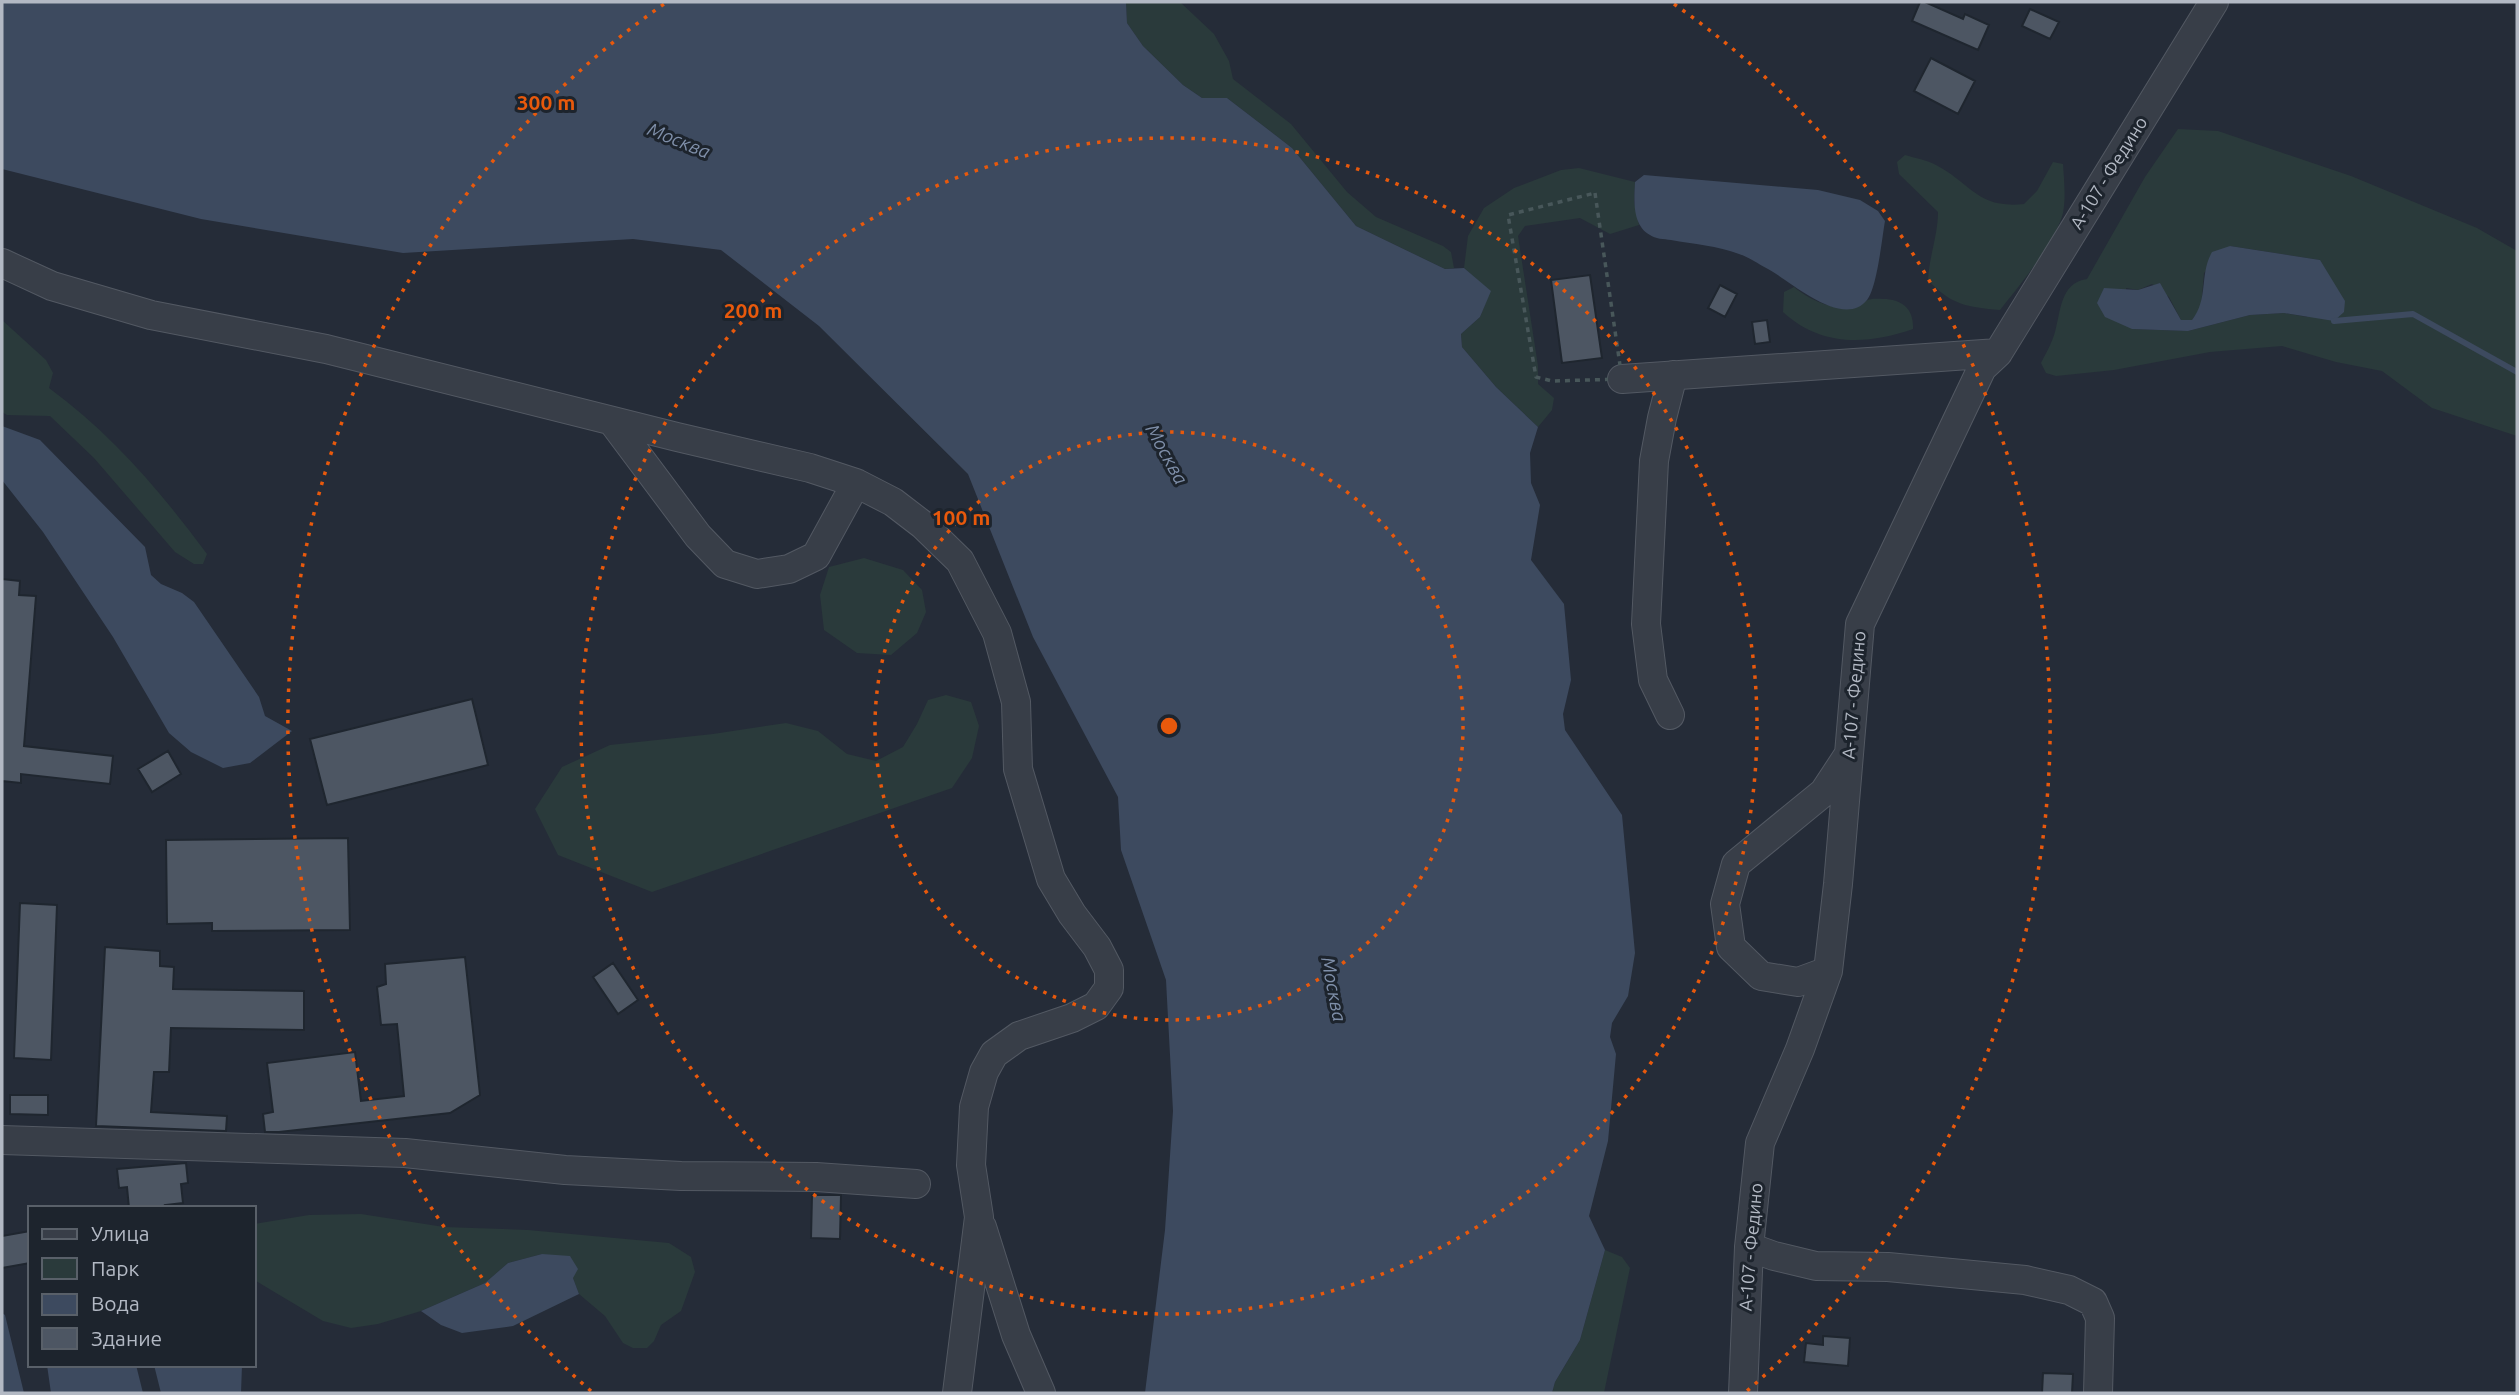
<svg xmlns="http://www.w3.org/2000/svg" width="2519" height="1395" font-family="Ubuntu,sans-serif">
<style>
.green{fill:#2a3a3b;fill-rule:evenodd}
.water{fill:#3d4a5f}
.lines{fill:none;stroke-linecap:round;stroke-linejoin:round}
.stream{stroke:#3d4a5f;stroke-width:6}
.building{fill:#4d5663;stroke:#1f262f;stroke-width:2}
.minor-casing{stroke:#535963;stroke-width:30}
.path{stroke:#48575a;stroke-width:3.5;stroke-dasharray:5 5;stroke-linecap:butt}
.minor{stroke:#383e48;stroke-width:28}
.ring{fill:none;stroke:#e8590c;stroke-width:3.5;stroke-dasharray:3.5 7}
.labels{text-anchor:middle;stroke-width:6;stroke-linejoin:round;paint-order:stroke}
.street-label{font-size:18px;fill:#b3b9c4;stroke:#1d242d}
.water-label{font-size:19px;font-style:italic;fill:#7f8fa9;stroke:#1d242d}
.centre{fill:#e8590c;stroke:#1d242d;stroke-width:3.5}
.ring-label{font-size:21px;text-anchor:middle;font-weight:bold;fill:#e8590c;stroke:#1d242d;stroke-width:6;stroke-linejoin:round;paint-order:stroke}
</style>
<rect width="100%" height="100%" fill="#252c38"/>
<path class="green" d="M1126 2H1180L1214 34 1229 61 1233 79 1291 124 1347 192 1376 217 1443 246 1451 252 1454 268 1445 269 1356 226 1292 148 1227 98H1202L1183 85 1143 46 1127 23Z
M2178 129 2218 131 2351 176 2477 228 2517 251V436L2432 408 2382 371 2336 362 2282 346 2210 352 2114 370 2056 376 2046 373 2041 363C2046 353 2052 343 2055 332 2061 311 2060 283 2087 279L2145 177ZM2230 246 2320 260 2307 317 2284 313 2250 315 2188 331 2132 329 2126 288 2138 290 2152 284 2169 297 2181 320H2192L2201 308 2204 273Z
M1905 155C1915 158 1927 160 1936 165 1971 183 1977 209 2024 204L2037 191 2053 162 2063 164C2064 179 2066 198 2063 213 2055 243 2019 286 2000 310 1967 307 1951 305 1928 280 1929 257 1938 235 1938 212L1899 174 1897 162Z
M1579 168 1635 182 1634 202 1639 225 1610 234 1580 218 1525 226 1518 236 1538 366V384L1554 398 1552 410 1538 427 1496 387 1462 347 1461 334 1480 317 1490 291 1464 268 1468 236 1484 208 1514 188 1561 170Z
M1794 287C1807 298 1828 308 1845 308 1855 308 1858 304 1866 301 1871 298 1877 299 1883 299 1902 299 1914 309 1913 329 1867 345 1821 347 1783 312L1784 292Z
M2 320 46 360 53 373 49 388C112 434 161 492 207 554L203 564H194L175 552 94 458 50 416 7 415 2 412Z
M864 558 903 570 922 590 926 612 917 633 891 655 857 653 824 630 820 595 829 567Z
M946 695 971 702 979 726 972 758 952 788 652 892 558 855 535 809 562 767 610 745 713 734 786 723 818 731 847 754 876 761 903 747 917 724 928 700Z
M361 1214 444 1227 528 1230 669 1243 691 1257 695 1272 681 1311 661 1325 654 1341 647 1348H633L623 1343 605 1316 579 1294 573 1278 542 1254 508 1263 485 1283 421 1311 378 1324 351 1328 323 1321 256 1281 254 1278V1224L309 1215Z
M1605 1250 1622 1257 1630 1268 1604 1393H1552L1555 1382 1580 1340Z"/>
<path class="water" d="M2 2H1126L1127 23 1143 46 1183 85 1202 98H1227L1292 148 1356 226 1445 269 1464 268 1491 291 1480 317 1461 334 1462 347 1496 387 1538 427 1530 453 1531 483 1540 505 1531 560 1564 604 1571 680 1563 714 1565 730 1622 815 1635 953 1628 996 1612 1023 1610 1037 1616 1054 1608 1141 1589 1216 1605 1250 1580 1340 1555 1382 1552 1393H1145L1165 1230 1173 1111 1166 980 1121 850 1118 797 1033 637 968 474 819 326 721 250 633 239 403 253 201 219 2 169Z
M1644 175 1818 190 1860 200 1878 211 1885 221C1882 238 1877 288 1867 300 1843 330 1789 280 1768 269 1758 264 1749 257 1739 254 1718 246 1693 244 1671 240 1664 239 1655 239 1650 235 1632 225 1634 200 1635 182Z
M2230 246 2320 260 2345 301 2344 312 2334 321 2284 313 2250 315 2188 331 2132 329 2105 317 2097 303 2104 288 2138 290 2160 283 2181 320H2192C2209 298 2199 275 2212 252Z
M2 426 40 440 145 547 151 575 161 584 182 593 194 602 259 697 265 716 292 731 250 763 223 768 191 752 169 733 113 637 43 532 2 480Z
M542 1254 570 1256 578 1269 573 1278 579 1294 513 1326 462 1333 441 1325 421 1311 485 1283 508 1263Z
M2 1313 5 1315 24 1393H2Z
M47 1365H136L143 1393H51Z
M154 1365H242L241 1393H161Z"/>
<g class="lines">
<path class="stream" d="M2334 321 2413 314 2517 372"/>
</g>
<path class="building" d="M1920 2H1925L1963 19 1965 14 1989 25 1978 50 1912 21Z
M2030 9 2059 22 2050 39 2022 26Z
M1931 58 1975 81 1958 114 1914 91Z
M1590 275 1602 358 1562 363 1551 280Z
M1720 285 1737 294 1725 317 1708 308Z
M1767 320 1770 342 1755 344 1752 322Z
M2 579 20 581 19 595 36 596 24 746 113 756 110 784 21 774V783L2 781Z
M472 699 488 765 327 805 310 739Z
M168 751 181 774 152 792 138 769Z
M348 838 350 930 212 931V923L167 924 166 840Z
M20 903 57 905 51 1060 14 1058Z
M105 947 160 951V966L174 967 173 989 304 991V1030L171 1028 169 1072H154L151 1112 227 1116 226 1131 96 1126Z
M465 957 480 1095 450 1113 279 1132H265L263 1114 273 1112 267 1063 355 1052 361 1101 404 1096 397 1024 381 1025 377 987 386 984 385 964Z
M613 963 638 1000 618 1014 593 977Z
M10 1095H48V1115L10 1114Z
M186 1163 188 1183 181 1184 183 1203 165 1205 166 1208H129L127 1187 119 1188 117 1169Z
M812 1195H841L840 1239 811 1238Z
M30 1231V1263L2 1268V1236Z
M1823 1336 1850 1338 1848 1366 1804 1362 1806 1343 1823 1345Z
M2043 1373 2073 1374 2072 1393H2042Z"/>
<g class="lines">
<g class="minor-casing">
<path id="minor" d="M2 263 52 286 151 315 326 349 677 437 810 468 856 483 893 502 923 525 960 561 997 633 1016 702 1018 769 1051 879 1072 914 1097 947 1109 970V988L1096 1006 1072 1018 1019 1036 994 1054 984 1072 974 1107 971 1165 979 1217 957 1393
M1622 379 1998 353
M612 421 698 536 725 564 757 574 789 569 816 556 856 483
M1670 715 1653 680 1646 624 1654 461 1662 418 1673 375
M1828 971 1798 982 1761 976 1731 947 1725 904 1736 864 1824 792 1847 757
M2 1140 405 1153 565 1170 681 1176 816 1177 916 1184
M982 1227 1016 1335 1041 1393
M1749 1247 1774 1256 1816 1266 1888 1267 2025 1280 2069 1290 2093 1302 2100 1318 2098 1393
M1743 1393 1749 1247 1760 1143 1800 1049 1828 971 1838 884 1860 624 1982 368 1998 353 2214 2"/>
</g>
<path class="path" d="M1595 193 1622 379 1552 381 1536 377 1508 215Z"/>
<use href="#minor" class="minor"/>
</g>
<g class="ring">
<circle cx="1169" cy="726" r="294"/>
<circle cx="1169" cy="726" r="588"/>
<path d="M591 1391A881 881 0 0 1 664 4M1674 4A881 881 0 0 1 1747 1391"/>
</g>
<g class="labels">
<g class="street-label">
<text transform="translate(2109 173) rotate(-58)" y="6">А-107 - Федино</text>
<text transform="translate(1854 695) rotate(-85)" y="6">А-107 - Федино</text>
<text transform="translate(1751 1247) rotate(-85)" y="6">А-107 - Федино</text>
</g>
<g class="water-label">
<text transform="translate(679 140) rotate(22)" y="7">Москва</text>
<text transform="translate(1167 454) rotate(61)" y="7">Москва</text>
<text transform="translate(1334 989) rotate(79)" y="7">Москва</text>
</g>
</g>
<circle cx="1169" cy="726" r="10" class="centre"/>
<g class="ring-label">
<text x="546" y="110">300 m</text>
<text x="753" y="318">200 m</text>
<text x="961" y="525">100 m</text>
</g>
<rect width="2519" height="1395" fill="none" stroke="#b3b9c4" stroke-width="7"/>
<rect x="28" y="1206" width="228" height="161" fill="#1d242d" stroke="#596069" stroke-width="2"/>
<rect x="42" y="1229" width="35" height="10" fill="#383e48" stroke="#596069" stroke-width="2"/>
<text x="91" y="1241" font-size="21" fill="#b3b9c4">Улица</text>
<rect x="42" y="1258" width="35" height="21" fill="#2a3a3b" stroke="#596069" stroke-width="2"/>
<text x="91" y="1276" font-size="21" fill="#b3b9c4">Парк</text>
<rect x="42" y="1294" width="35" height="21" fill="#3d4a5f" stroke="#596069" stroke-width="2"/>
<text x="91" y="1311" font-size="21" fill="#b3b9c4">Вода</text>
<rect x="42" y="1328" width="35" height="21" fill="#4d5663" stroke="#596069" stroke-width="2"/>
<text x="91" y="1346" font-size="21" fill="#b3b9c4">Здание</text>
</svg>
